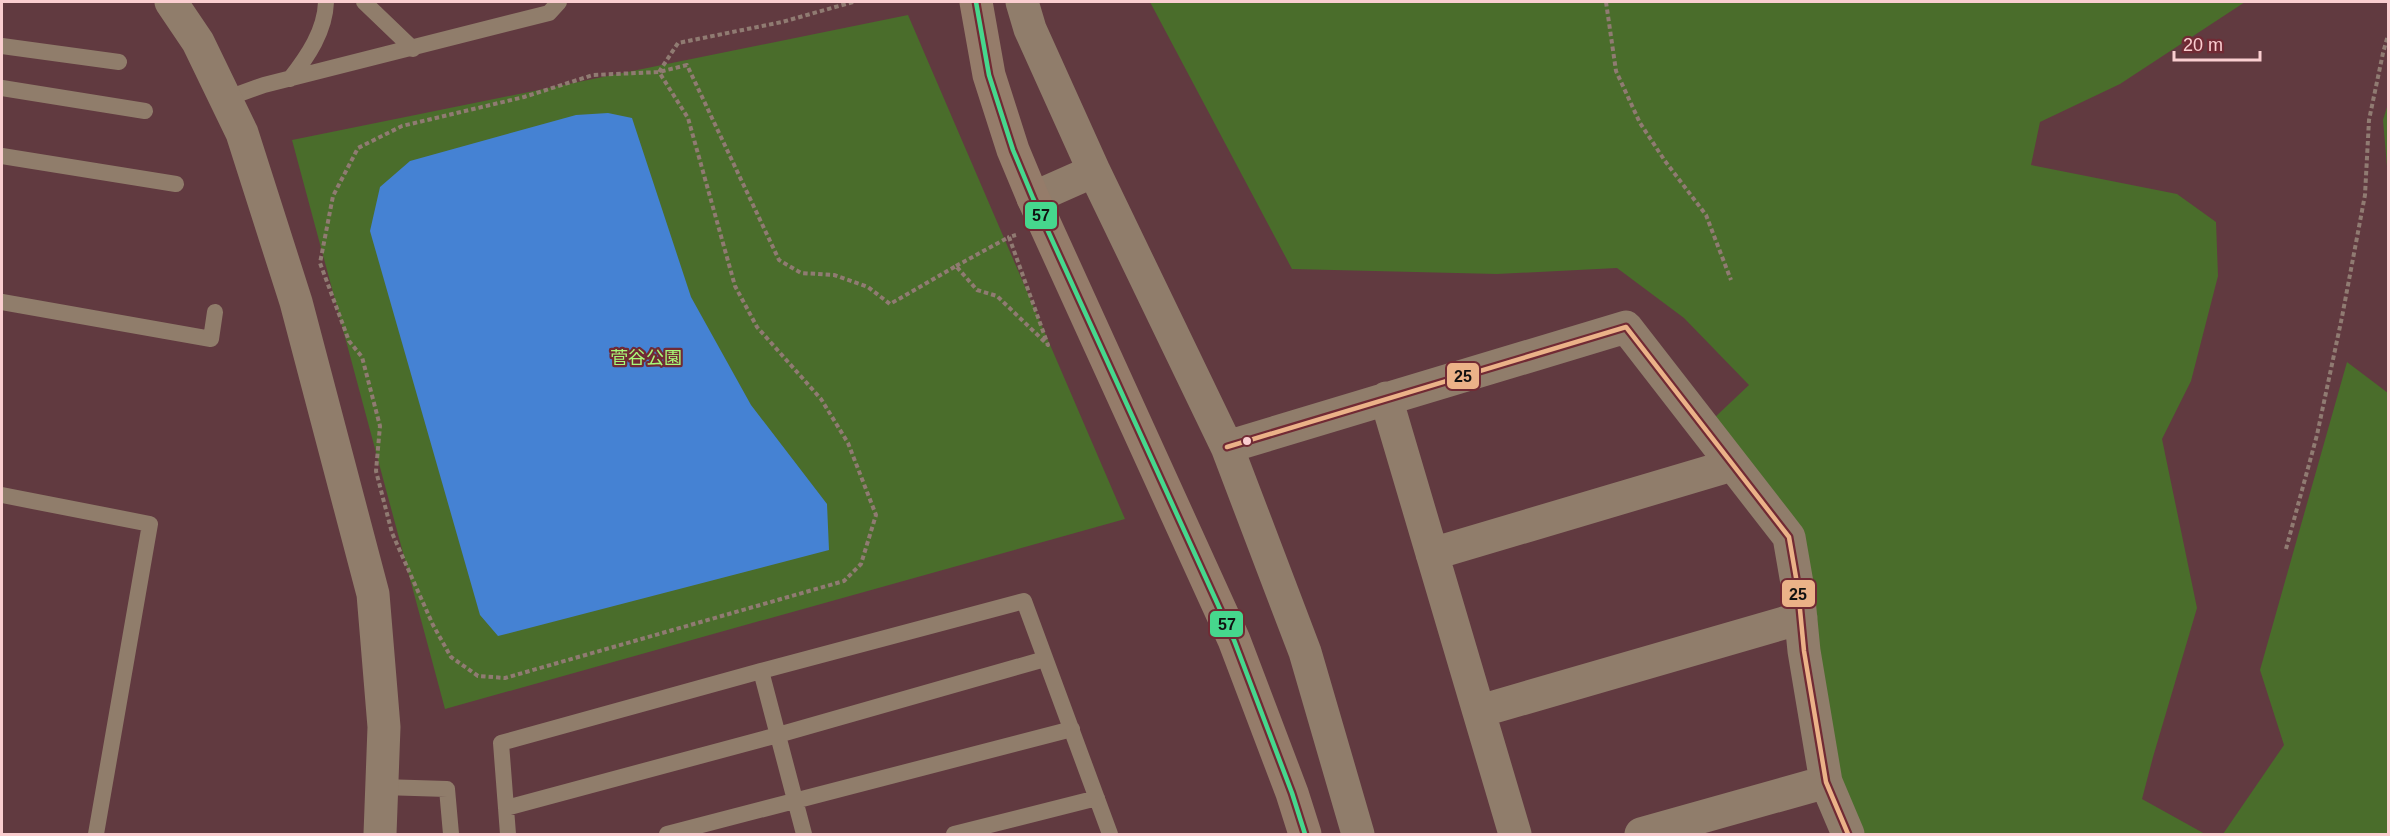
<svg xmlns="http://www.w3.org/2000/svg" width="2390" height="836" font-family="Arial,'Noto Sans JP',sans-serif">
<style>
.green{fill:#4a6d2b}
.water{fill:#4582d3}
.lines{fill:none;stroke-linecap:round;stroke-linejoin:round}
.path{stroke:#907b72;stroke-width:4;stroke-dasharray:4.5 3;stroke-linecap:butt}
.service{stroke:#907d6b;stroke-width:16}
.minor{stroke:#907d6b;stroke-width:33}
.tertiary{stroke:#907d6b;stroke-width:33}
.secondary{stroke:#957c6a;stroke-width:33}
.bus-1-casing{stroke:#712a34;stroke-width:9}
.bus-2-casing{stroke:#712a34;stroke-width:9}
.bus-1{stroke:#46d78d;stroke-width:4.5}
.bus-2{stroke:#ebb288;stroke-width:4.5}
.bus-dot{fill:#faced0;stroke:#712a34;stroke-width:2}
.labels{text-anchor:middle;stroke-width:4.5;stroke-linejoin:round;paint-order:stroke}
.park-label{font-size:18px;fill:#a9fa78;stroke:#712a34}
.line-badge{stroke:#712a34;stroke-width:2}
.pale-badge-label{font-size:16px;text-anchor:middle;font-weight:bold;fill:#111}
</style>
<rect width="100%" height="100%" fill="#613a40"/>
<path class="green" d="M1150 2H2245L2120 84 2040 122 2031 165 2177 194 2216 222 2218 276 2191 381 2162 439 2197 608 2153 757 2142 799 2205 834H1861L1841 789 1806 572 1712 420 1749 385 1684 318 1617 268 1497 274 1292 269Z
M908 15 1125 519 445 709 292 140Z
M2388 104V178L2383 120Z
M2347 362 2388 393V834H2223L2284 745 2260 670Z"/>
<path class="water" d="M608 113 632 118 691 297 751 405 827 504 829 550 498 636 480 615 370 231 380 187 410 161 576 115Z"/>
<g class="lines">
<path class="path" d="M853 2 782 22 678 43 659 72 688 118 735 286 757 327 821 399 848 443 876 515 861 564 844 581 505 678 478 676 451 657 433 625 392 533 376 471 380 426 362 357 349 341 320 263 333 196 358 148 402 126 524 97 593 75 659 72 687 65 779 260 801 273 834 275 868 287 890 304 956 266 977 290 997 296 1048 345 1009 237 1016 235
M1606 2 1616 71 1640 123 1665 161 1706 215 1731 280
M956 266 1009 237
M2286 549 2317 435 2342 317 2365 195 2369 120 2383 53 2388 35"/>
<path class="service" d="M364 2 413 49
M2 46 119 62
M290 79C308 56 325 31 326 2
M2 88 145 111
M225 99 264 85 549 13 559 2
M2 156 176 184
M2 302 211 339 215 312
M2 495 150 524 96 834
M761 671 804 834
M382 787 447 789 451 834
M506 808 778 735 1045 659
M508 834 501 743 761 671 1024 601 1110 834
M667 834 1072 729
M954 834 1097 798"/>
<path class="minor" d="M1022 2 1030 29 1094 171
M1033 198 1094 171 1227 447 1305 652 1358 834
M1386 398 1515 834
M1227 447 1626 327 1789 537 1798 589 1804 651 1826 782 1848 834
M1432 554 1732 465
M1480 711 1801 618
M1641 834 1826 782"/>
<path class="tertiary" d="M171 2 198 42 242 133 296 302 373 594 384 727 380 834"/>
<path class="secondary" d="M976 2 989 75 1013 150 1033 198 1234 640 1292 793 1305 834"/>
<g class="bus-1-casing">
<path id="bus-1" d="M976 2 989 75 1013 150 1033 198 1234 640 1292 793 1305 834"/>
</g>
<g class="bus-2-casing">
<path id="bus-2" d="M1227 447 1626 327 1789 537 1798 589 1804 651 1826 782 1848 834"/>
</g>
<use href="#bus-1" class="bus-1"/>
<use href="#bus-2" class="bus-2"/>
</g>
<circle class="bus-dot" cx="1247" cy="441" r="5"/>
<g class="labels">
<g class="park-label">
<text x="646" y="364">菅谷公園</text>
</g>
</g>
<g class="line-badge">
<rect x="1024" y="201" width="34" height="29" rx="6" fill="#46d78d"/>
<rect x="1446" y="362" width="34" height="28" rx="6" fill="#ebb288"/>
<rect x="1781" y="579" width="35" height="29" rx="6" fill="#ebb288"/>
<rect x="1209" y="610" width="35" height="28" rx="6" fill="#46d78d"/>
</g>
<g class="pale-badge-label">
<text x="1041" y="221">57</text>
<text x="1463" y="382">25</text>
<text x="1798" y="600">25</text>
<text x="1227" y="630">57</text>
</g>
<rect width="2390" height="836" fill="none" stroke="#faced0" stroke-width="6"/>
<path d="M2174 51v9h86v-9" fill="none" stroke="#faced0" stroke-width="3"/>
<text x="2183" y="51" font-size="18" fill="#faced0" stroke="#712a34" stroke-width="4.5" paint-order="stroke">20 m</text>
</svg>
